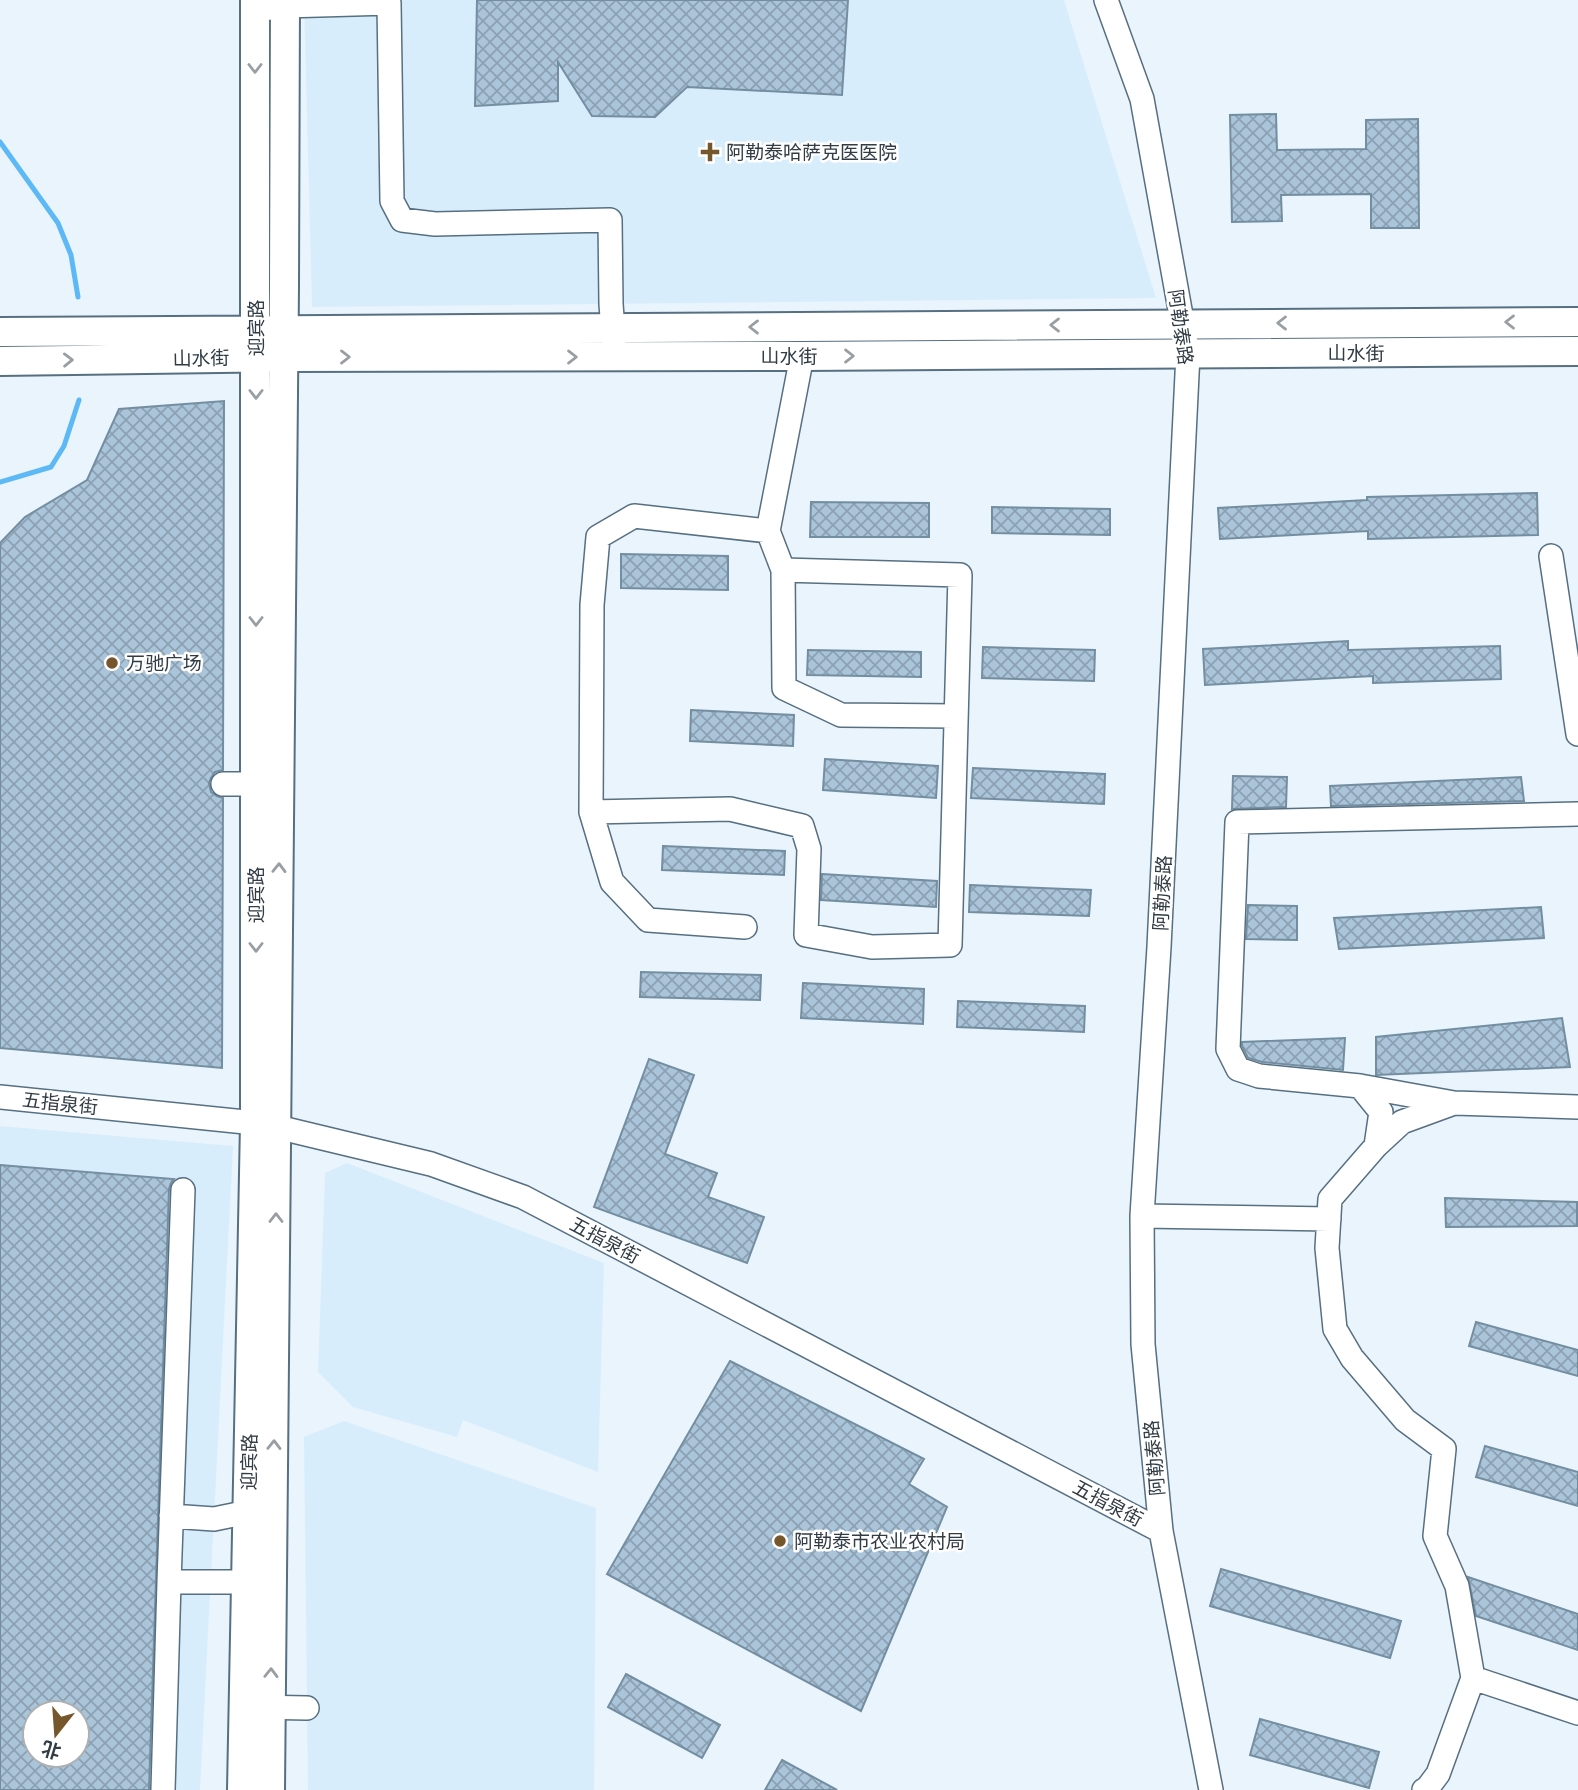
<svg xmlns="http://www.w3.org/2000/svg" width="1578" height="1790" font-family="Quicksand,'Noto Sans SC',sans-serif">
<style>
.built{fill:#d8edfc;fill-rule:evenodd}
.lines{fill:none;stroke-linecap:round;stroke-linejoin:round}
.stream{stroke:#5cb9f5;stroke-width:5}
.building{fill:url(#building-cross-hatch);stroke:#748ea1;stroke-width:2;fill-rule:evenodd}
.minor-casing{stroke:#566f81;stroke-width:26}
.major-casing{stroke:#566f81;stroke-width:32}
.minor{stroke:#fff;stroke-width:23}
.major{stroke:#fff;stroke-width:28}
.oneway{stroke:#989ea2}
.poi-dot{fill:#76562c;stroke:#fff;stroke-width:2.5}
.labels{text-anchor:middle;stroke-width:5;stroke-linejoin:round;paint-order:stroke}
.poi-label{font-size:19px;fill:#313c44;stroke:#fff;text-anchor:start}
.street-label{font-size:19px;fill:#313c44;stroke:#fff}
</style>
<defs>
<pattern id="building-cross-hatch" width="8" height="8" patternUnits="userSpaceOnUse" patternTransform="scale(1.75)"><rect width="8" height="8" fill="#aac5d9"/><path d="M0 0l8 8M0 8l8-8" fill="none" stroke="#8ba1b2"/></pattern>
</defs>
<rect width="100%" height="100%" fill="#e9f4fd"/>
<path class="built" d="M304 0H1064L1156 298 312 307Z
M0 1126 233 1146 200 1790H0ZM35 1713H77V1755H35Z
M347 1163 604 1263 598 1472 463 1420 457 1437 353 1407 318 1372 325 1173Z
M344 1421 596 1508 594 1790H308L304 1437Z"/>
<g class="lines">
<path class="stream" d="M0 142 58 223 71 255 78 297
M0 482 51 467 64 446 79 400"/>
</g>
<path class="building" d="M477 0H848L842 95 687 87 655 117 592 116 558 62V101L475 106Z
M1276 114 1277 150 1366 149V120L1418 119 1419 228H1371V194L1281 195 1282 221 1232 222 1230 115Z
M224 401 223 770 215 772 211 778 209 783 211 792 217 796 223 798 222 1068 0 1048V543L25 517 87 480 119 409Z
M1537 493 1538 535 1368 539V531L1220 539 1218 508 1367 500V497Z
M811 502 929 503V537H810Z
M992 507 1110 509V535L992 533Z
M621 554 728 556V590L621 588Z
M1348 641V650L1500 646 1501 679 1373 683V676L1205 685 1203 649Z
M983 647 1095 650 1094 681 982 678Z
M808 650 921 652V677L807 675Z
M691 710 794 715 793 746 690 741Z
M825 759 938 766 936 798 823 790Z
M973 768 1105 774 1104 804 971 798Z
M1233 776 1287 777 1286 807 1232 809Z
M1521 777 1524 801 1331 806 1330 786Z
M663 846 785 851 784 875 662 870Z
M822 874 937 881 936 907 821 900Z
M970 885 1091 890 1089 916 969 912Z
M1248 905 1297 906V940L1246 939Z
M1541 907 1544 938 1339 949 1334 918Z
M641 972 761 975 760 1000 640 997Z
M803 983 924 989 923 1024 801 1018Z
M958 1001 1085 1006 1084 1032 957 1027Z
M1562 1018 1570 1067 1376 1075V1037Z
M1345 1038 1343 1070 1262 1062 1248 1058 1242 1046V1042Z
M649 1059 694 1075 665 1154 717 1173 708 1197 764 1217 747 1263 594 1207Z
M0 1165 174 1179 171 1183 169 1189 149 1790H0ZM35 1713H77V1755H35Z
M1445 1198 1577 1202V1226L1446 1227Z
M1476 1322 1578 1350V1376L1469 1346Z
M730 1361 924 1459 909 1484 947 1507 861 1711 607 1574Z
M1485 1446 1578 1472V1506L1476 1477Z
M1221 1569 1401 1621 1390 1658 1210 1606Z
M1468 1577 1578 1614V1650L1476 1616Z
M626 1674 720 1725 702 1758 608 1707Z
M1260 1719 1379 1752 1369 1788 1250 1755Z
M782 1760 837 1790H765Z"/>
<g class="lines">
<g class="minor-casing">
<path id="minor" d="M1106 0 1142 99 1188 354 1159 947 1142 1216 1143 1344 1161 1531 1211 1790
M255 10 285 6 389 3 392 201 402 220 435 224 610 220 611 304 614 343
M1551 556 1578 734
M783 570 784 688 841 715 956 716
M223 784H256
M591 812 730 809 802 826 809 849 806 935 872 947 950 945 960 575 783 570 768 531 802 356
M745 927 648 920 612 882 591 812 592 605 598 537 634 516 768 531
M1360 1086 1381 1112 1376 1146
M0 1097 255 1123 277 1127 431 1164 523 1197 1161 1531
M1454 1103 1360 1086 1259 1076 1238 1069 1228 1049 1237 822 1578 814
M1578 1107 1454 1103 1402 1122 1376 1146 1330 1199 1327 1248 1335 1329 1352 1358 1405 1420 1444 1449 1435 1536 1457 1586 1473 1678 1578 1713
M1142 1216 1329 1219
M171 1516 214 1519 248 1512H263
M169 1582 183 1190
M254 1707 307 1708
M163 1790 169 1582H262
M1424 1790H1426L1438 1774 1473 1678"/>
</g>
<g class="major-casing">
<path id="major" d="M0 332 1578 322
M0 361 283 357 802 356 1578 351
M242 1790 255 1123V0
M270 1790 284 286 285 0"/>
</g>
<use href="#minor" class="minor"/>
<use href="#major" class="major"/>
</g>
<defs><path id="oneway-chevron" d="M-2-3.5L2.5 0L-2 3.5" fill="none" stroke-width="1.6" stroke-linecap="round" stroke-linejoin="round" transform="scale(1.75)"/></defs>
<g class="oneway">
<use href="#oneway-chevron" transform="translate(255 68) rotate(90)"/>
<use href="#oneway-chevron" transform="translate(1510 322) rotate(180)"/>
<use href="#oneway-chevron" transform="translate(1282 323) rotate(180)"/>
<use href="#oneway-chevron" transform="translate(1055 325) rotate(180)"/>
<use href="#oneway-chevron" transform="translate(754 327) rotate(180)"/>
<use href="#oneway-chevron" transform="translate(849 356)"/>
<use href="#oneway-chevron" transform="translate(345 357)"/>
<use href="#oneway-chevron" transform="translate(572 357)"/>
<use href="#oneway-chevron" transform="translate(68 360) rotate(-1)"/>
<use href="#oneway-chevron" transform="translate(256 394) rotate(90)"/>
<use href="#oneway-chevron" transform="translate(256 621) rotate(90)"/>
<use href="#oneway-chevron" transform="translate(279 868) rotate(-89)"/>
<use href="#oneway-chevron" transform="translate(256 947) rotate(90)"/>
<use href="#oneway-chevron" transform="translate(276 1218) rotate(-90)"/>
<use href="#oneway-chevron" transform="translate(274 1445) rotate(-89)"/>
<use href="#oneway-chevron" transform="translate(271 1673) rotate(-89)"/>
</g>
<g class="poi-dot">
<path d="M706.5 141.5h7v7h7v7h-7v7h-7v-7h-7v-7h7z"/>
<circle cx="112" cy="663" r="7"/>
<circle cx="780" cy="1541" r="7"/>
</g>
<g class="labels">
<g class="poi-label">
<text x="726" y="159">阿勒泰哈萨克医医院</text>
<text x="126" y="670">万驰广场</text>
<text x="794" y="1548">阿勒泰市农业农村局</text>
</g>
<g class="street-label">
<text transform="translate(1181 327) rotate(82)" y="7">阿勒泰路</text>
<text transform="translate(256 328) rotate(-90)" y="7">迎宾路</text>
<text x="1356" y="360">山水街</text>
<text x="789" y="363">山水街</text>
<text transform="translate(201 358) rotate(-1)" y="7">山水街</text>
<text transform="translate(1162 893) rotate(-87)" y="7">阿勒泰路</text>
<text transform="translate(256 895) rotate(-90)" y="7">迎宾路</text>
<text transform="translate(60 1103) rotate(6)" y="7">五指泉街</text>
<text transform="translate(605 1240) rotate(28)" y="7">五指泉街</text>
<text transform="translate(1154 1458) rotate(-95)" y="7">阿勒泰路</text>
<text transform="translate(249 1462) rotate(-89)" y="7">迎宾路</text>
<text transform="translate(1108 1503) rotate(28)" y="7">五指泉街</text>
</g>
</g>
<g transform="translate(56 1734) rotate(197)"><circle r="33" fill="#ffffff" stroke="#adb1b4" stroke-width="2"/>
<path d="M0-5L12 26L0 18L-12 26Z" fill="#76562c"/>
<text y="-10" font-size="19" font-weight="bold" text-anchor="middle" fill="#313c44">北</text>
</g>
</svg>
